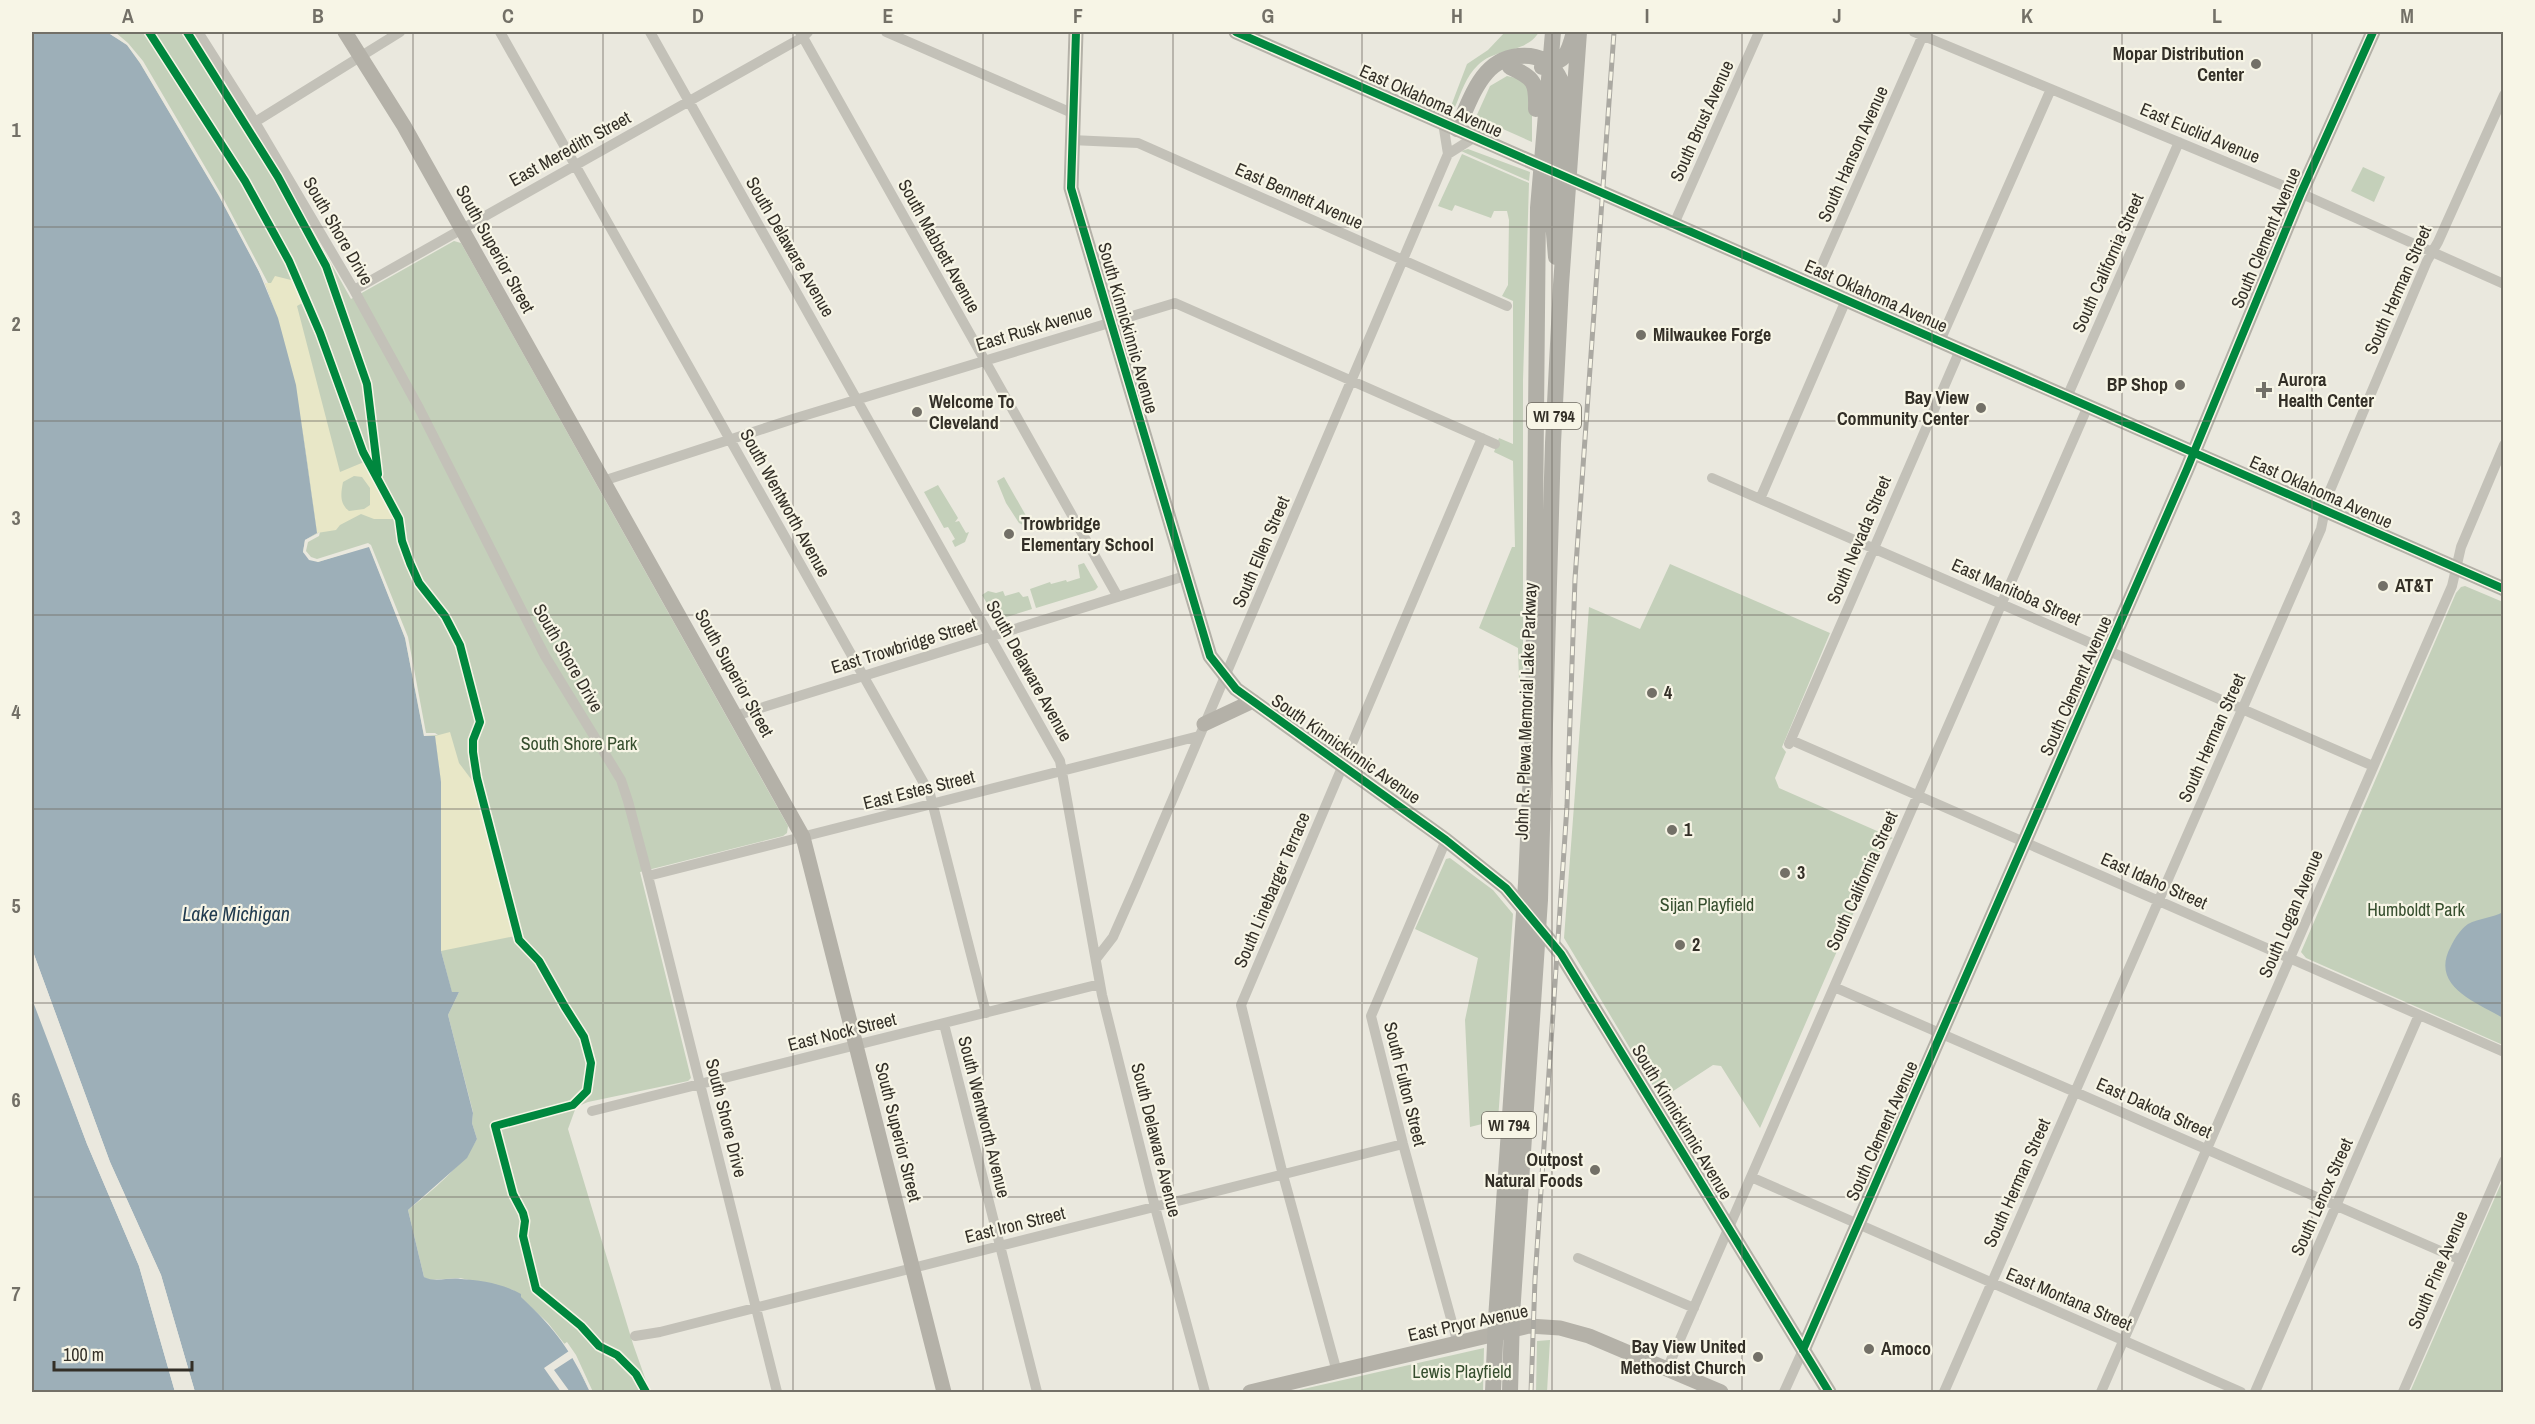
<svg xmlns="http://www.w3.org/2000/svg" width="2535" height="1424" font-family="'Archivo Narrow',sans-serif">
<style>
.green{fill:#c4d0ba}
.sand{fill:#e8e7c7;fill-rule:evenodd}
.water{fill:#9dafb8}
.pier{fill:#eae8de}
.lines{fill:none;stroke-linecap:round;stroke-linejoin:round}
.street{stroke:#c3c1b8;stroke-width:10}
.secondary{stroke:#b4b1a8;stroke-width:15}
.primary{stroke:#b1afa7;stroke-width:16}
.rail-casing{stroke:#aba9a2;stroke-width:5}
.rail{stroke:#f7f5e6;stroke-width:3;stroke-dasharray:9;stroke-linecap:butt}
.cycleway-casing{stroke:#f7f5e6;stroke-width:11}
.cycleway{stroke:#00873e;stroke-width:8}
.grid{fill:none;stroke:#737067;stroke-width:1.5;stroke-opacity:0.55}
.poi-dot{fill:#737067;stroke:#f7f5e6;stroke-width:2}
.labels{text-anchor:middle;stroke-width:4.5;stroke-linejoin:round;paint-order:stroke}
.shield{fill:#f7f5e6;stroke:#6e6a60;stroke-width:1.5}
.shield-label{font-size:16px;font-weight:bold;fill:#332f27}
.poi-label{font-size:18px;font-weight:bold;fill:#332f27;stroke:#f7f5e6;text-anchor:start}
.street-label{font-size:18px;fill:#332f27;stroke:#f7f5e6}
.park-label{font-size:18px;fill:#364e2e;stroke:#f7f5e6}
.water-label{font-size:20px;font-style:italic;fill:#213b4f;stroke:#f7f5e6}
.neatline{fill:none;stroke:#737067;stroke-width:2}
.grid-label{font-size:20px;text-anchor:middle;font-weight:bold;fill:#737067}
</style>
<rect width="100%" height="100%" fill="#eae8de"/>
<path class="green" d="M107 32H192L308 222 351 299 454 241 461 243 788 826 787 833 783 836 640 872 691 1078 688 1081 588 1102 576 1107 568 1129 633 1344 650 1392H590L574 1356 548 1323 513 1290 460 1278 429 1280 424 1277 408 1210C433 1190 461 1167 477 1139L472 1123 473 1112 448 1015 459 992 452 993 441 951V782L435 736H424L318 562 303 552 305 540 317 533 296 385 278 318 265 283 258 268 113 34Z
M1505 32H1539C1526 54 1496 47 1478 65 1466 76 1461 93 1455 107L1451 106 1467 64 1488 50Z
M1507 76 1521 79 1532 95V142L1476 117 1490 86Z
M1468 149 1530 172 1529 181 1461 151Z
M1462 154 1529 183 1523 380V669L1519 680 1518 648 1479 628 1512 547H1515L1513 461 1494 452 1499 438 1513 444V301L1502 296 1508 285 1509 220 1507 211H1494L1491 218 1455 205 1452 211 1438 206Z
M2363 167 2385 177 2374 202 2351 191Z
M1004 477 1029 521 1023 525 1019 523 1006 503 997 481Z
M938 485 958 518 955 522 959 521 966 533 969 532 965 542 955 547 952 541 955 539 948 527 944 528 924 492Z
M1084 563 1098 587 1095 590 1036 608 1030 589 1050 582 1051 584 1066 580 1067 582 1080 578 1078 565Z
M1670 564 1830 633 1782 747 1786 752 1775 778 1779 788 1893 838 1884 843 1760 1128 1721 1066 1713 1065 1661 1099 1643 1069 1639 1068 1637 1060 1564 938 1589 607 1640 629Z
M2465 586 2503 602V1045L2306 958 2301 952 2456 593 2461 587Z
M988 591 996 593 1003 591 1005 596 1019 592 1023 597 1028 596 1032 609 997 620 982 595Z
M1450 858 1493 890 1513 914 1498 1120 1470 1127 1465 1020 1478 958 1415 929 1446 859Z
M2503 1179V1392H2410Z
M1550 1340 1547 1392H1536L1537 1341Z
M1484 1348 1483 1392H1290Z"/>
<path class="sand" d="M275 276 295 281 304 302 297 306 340 472 364 462 393 519H374L361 514 340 525 336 530 317 533C305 446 297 366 265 283H271ZM354 476 362 477 370 488V505L364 509 349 511C339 503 341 493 343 482Z
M450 732 459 763 477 787 515 936 441 951V782L435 736Z"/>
<path class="water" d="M32 32H107L127 45 140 63 219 196 258 269 278 318 296 385 317 533 305 540 303 552 318 562 369 546 405 638 424 736H435L441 782V951L452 992H459L448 1015 473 1113 472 1123 477 1139 467 1158 408 1210 424 1277C435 1283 449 1277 461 1279 480 1280 504 1284 521 1294V1297C556 1330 570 1349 590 1392H195L161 1275 110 1162 32 949Z
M2503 912V1018C2476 1002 2429 986 2451 946 2455 938 2460 930 2468 924 2479 918 2493 918 2503 912Z
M32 999 87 1144 139 1266 175 1392H32Z"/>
<path class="pier" d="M107 32H115L128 43 143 61 221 194 268 283H265L219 196 140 63 127 45Z
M320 532 319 536 308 542 306 551 311 557 317 559 368 543 371 545 408 637 426 733H435L438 735 424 736 405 638 369 547 318 562 309 560 303 552 305 540Z
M32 949 110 1162 161 1275 195 1392H192L158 1276 107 1163 32 958Z
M32 996 89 1142 141 1265 178 1392H175L139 1266 87 1144Z
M567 1342 576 1355 593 1392H590L574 1357 554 1370 570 1392H561L544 1368 569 1351 564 1344Z"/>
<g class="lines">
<path class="street" d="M198 32 255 122 354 290 419 408 545 656 621 780 628 801 648 876 777 1392
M500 32 930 794 986 1013
M650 32 1060 761 1102 995 1155 1207 1205 1392
M800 32 1118 597
M886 32 1072 113
M1914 32 2291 189 2504 284
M255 122 400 32
M1071 140 1138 143 1507 306
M1448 154 1475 137
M1674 224 1759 32
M1813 285 1923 35
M354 290 803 37 808 32
M1940 341 2051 89
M2067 397 2179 142
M1712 478 2373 766
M603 481 793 419 1175 303 1495 444
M1760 499 1846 300
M735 716 1185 576
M1791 740 2504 1052
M1789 744 1960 350
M1446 840 1371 1016 1403 1144 1458 1344
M648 876 1199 736
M1096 959 1113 937 1136 885 1448 154 1443 123
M1834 987 2461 1260
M944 1024 1037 1392
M592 1111 1100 984
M1751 1177 2241 1392
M1578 1258 1694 1308
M635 1336 660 1332 1403 1144
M1667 1369 2088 406
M1337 1372 1283 1175 1241 1005 1482 438
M1784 1392 1803 1350
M1944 1392 2321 529 2328 495 2427 261 2438 242 2504 95
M2101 1392 2452 586 2461 547 2504 445
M2255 1392 2419 1015
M2403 1392 2504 1161"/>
<path class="secondary" d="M345 32 404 126 803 837 944 1392
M1076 32 1071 188 1210 656 1236 689 1446 840 1506 888 1561 954 1829 1392
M1236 32 2504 589
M1204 724 1253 701
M1803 1350 2187 469 2301 193 2373 32
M1250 1392 1529 1326 1560 1328 1589 1336 1721 1392"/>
<path class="primary" d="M1510 67C1534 78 1537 82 1536 109
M1542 67C1566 61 1568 55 1574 32
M1457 129C1473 94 1484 52 1530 56 1545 58 1555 68 1561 81L1552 210 1556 257
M1493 1392 1496 1319 1526 883 1533 727 1538 208 1553 32
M1510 1392 1512 1315 1540 900 1553 443 1561 285 1579 32"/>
<g class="rail-casing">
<path id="rail" d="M1531 1392 1535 1279 1567 806 1575 579 1614 32"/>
</g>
<use href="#rail" class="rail"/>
<g class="cycleway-casing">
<path id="cycleway" d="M149 32 245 181 289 261 320 333 363 452 399 519 402 541 410 563 419 583 445 616 460 645 480 722 473 740V752L477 778 519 940 539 961 565 1007 584 1037 591 1063 587 1091 573 1105 495 1126 513 1194 523 1213 525 1221 523 1236 536 1289 581 1326 599 1346 617 1355 636 1374 646 1392
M187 32 278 177 326 266 367 384 378 474
M1076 32 1071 188 1210 656 1236 689 1446 840 1506 888 1561 954 1829 1392
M1236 32 2504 589
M1803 1350 2187 469 2301 193 2373 32"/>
</g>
<use href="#cycleway" class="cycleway"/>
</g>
<path class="grid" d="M223 32V1392M413 32V1392M603 32V1392M793 32V1392M983 32V1392M1173 32V1392M1362 32V1392M1552 32V1392M1742 32V1392M1932 32V1392M2122 32V1392M2312 32V1392M32 227H2504M32 421H2504M32 615H2504M32 809H2504M32 1003H2504M32 1197H2504"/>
<g class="poi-dot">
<circle cx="2256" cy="64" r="6"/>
<circle cx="1641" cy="335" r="6"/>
<circle cx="2180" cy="385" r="6"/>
<path d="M2261 381h6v6h6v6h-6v6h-6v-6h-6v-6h6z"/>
<circle cx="1981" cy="408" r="6"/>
<circle cx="917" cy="412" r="6"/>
<circle cx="1009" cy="534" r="6"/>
<circle cx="2383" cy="586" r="6"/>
<circle cx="1652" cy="693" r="6"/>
<circle cx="1672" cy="830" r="6"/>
<circle cx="1785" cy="873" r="6"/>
<circle cx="1680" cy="945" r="6"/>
<circle cx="1595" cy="1170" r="6"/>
<circle cx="1869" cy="1349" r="6"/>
<circle cx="1758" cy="1357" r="6"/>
</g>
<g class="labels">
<g class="shield">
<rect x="1527" y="403" width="54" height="26" rx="4.5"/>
<rect x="1482" y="1112" width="54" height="26" rx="4.5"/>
</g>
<g class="shield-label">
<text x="1554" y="422">WI 794</text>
<text x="1509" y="1131">WI 794</text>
</g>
<g class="poi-label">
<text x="2244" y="60" text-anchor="end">Mopar Distribution<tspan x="2244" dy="21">Center</tspan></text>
<text x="1653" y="341">Milwaukee Forge</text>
<text x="2278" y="386">Aurora<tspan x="2278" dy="21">Health Center</tspan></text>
<text x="2168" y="391" text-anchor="end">BP Shop</text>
<text x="1969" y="404" text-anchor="end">Bay View<tspan x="1969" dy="21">Community Center</tspan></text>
<text x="929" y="408">Welcome To<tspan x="929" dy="21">Cleveland</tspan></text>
<text x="1021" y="530">Trowbridge<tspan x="1021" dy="21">Elementary School</tspan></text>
<text x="2395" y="592">AT&amp;T</text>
<text x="1664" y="699">4</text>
<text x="1684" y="836">1</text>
<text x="1797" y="879">3</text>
<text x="1692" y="951">2</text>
<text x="1583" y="1166" text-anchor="end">Outpost<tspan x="1583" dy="21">Natural Foods</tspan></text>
<text x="1746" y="1353" text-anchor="end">Bay View United<tspan x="1746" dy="21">Methodist Church</tspan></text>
<text x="1881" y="1355">Amoco</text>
</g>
<g class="street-label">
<text transform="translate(1431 101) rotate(24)" y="6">East Oklahoma Avenue</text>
<text transform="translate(1702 121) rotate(-66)" y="6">South Brust Avenue</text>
<text transform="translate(2200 133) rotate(23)" y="6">East Euclid Avenue</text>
<text transform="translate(570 149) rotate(-29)" y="6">East Meredith Street</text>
<text transform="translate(1853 154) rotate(-66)" y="6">South Hanson Avenue</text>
<text transform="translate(1299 196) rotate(24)" y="6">East Bennett Avenue</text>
<text transform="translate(338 231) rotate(60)" y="6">South Shore Drive</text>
<text transform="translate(2266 238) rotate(-67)" y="6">South Clement Avenue</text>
<text transform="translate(939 246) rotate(61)" y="6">South Mabbett Avenue</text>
<text transform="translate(790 247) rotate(60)" y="6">South Delaware Avenue</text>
<text transform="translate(495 249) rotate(61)" y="6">South Superior Street</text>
<text transform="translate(2108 263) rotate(-66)" y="6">South California Street</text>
<text transform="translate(2398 290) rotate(-66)" y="6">South Herman Street</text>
<text transform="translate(1876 296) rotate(24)" y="6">East Oklahoma Avenue</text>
<text transform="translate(1034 328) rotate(-17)" y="6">East Rusk Avenue</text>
<text transform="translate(1128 328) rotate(74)" y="6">South Kinnickinnic Avenue</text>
<text transform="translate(2321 492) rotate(24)" y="6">East Oklahoma Avenue</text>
<text transform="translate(785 503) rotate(61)" y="6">South Wentworth Avenue</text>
<text transform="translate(1859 540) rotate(-67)" y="6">South Nevada Street</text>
<text transform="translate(1261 552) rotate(-67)" y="6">South Ellen Street</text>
<text transform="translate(2016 592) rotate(24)" y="6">East Manitoba Street</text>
<text transform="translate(904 646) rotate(-17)" y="6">East Trowbridge Street</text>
<text transform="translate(568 658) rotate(60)" y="6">South Shore Drive</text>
<text transform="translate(1029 671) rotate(61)" y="6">South Delaware Avenue</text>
<text transform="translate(734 673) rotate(61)" y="6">South Superior Street</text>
<text transform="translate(2076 686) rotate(-66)" y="6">South Clement Avenue</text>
<text transform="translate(1526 711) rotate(-88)" y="6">John R. Plewa Memorial Lake Parkway</text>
<text transform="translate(2212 738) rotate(-66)" y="6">South Herman Street</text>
<text transform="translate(1346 749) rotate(35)" y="6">South Kinnickinnic Avenue</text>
<text transform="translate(919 790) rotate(-14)" y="6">East Estes Street</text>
<text transform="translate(1862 881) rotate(-66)" y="6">South California Street</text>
<text transform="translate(2154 881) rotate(24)" y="6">East Idaho Street</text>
<text transform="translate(1272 890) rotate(-67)" y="6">South Linebarger Terrace</text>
<text transform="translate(2291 914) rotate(-67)" y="6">South Logan Avenue</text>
<text transform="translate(842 1032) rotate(-14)" y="6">East Nock Street</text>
<text transform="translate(1405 1084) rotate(76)" y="6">South Fulton Street</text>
<text transform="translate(2154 1108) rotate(24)" y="6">East Dakota Street</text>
<text transform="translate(984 1117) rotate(76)" y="6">South Wentworth Avenue</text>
<text transform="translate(726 1118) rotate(76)" y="6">South Shore Drive</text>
<text transform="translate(1682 1122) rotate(59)" y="6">South Kinnickinnic Avenue</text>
<text transform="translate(1882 1131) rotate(-66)" y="6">South Clement Avenue</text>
<text transform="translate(898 1132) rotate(76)" y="6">South Superior Street</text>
<text transform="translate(1156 1140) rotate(76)" y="6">South Delaware Avenue</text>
<text transform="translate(2017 1183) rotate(-66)" y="6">South Herman Street</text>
<text transform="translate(2322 1197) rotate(-66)" y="6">South Lenox Street</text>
<text transform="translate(1015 1225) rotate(-14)" y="6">East Iron Street</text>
<text transform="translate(2438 1270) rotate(-67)" y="6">South Pine Avenue</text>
<text transform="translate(2069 1299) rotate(23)" y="6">East Montana Street</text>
<text transform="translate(1468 1323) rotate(-12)" y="6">East Pryor Avenue</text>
</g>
<g class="park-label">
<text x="579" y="750">South Shore Park</text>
<text x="1707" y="911">Sijan Playfield</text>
<text x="2416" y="916">Humboldt Park</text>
<text x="1462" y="1378">Lewis Playfield</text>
</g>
<g class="water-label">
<text x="236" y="921">Lake Michigan</text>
</g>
</g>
<rect width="2535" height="1424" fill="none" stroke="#f7f5e6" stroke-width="66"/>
<path d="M54 1361v9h138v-9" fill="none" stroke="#332f27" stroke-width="3"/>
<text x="63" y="1361" font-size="18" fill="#332f27" stroke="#f7f5e6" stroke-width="4.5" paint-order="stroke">100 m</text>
<rect x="33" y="33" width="2469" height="1358" class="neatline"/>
<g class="grid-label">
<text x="128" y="23">A</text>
<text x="318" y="23">B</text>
<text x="508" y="23">C</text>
<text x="698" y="23">D</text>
<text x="888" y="23">E</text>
<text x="1078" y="23">F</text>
<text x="1268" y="23">G</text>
<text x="1457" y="23">H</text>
<text x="1647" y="23">I</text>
<text x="1837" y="23">J</text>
<text x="2027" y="23">K</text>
<text x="2217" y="23">L</text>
<text x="2407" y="23">M</text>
<text x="16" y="137">1</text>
<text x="16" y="331">2</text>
<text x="16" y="525">3</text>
<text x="16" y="719">4</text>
<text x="16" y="913">5</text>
<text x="16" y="1107">6</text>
<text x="16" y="1301">7</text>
</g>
</svg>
